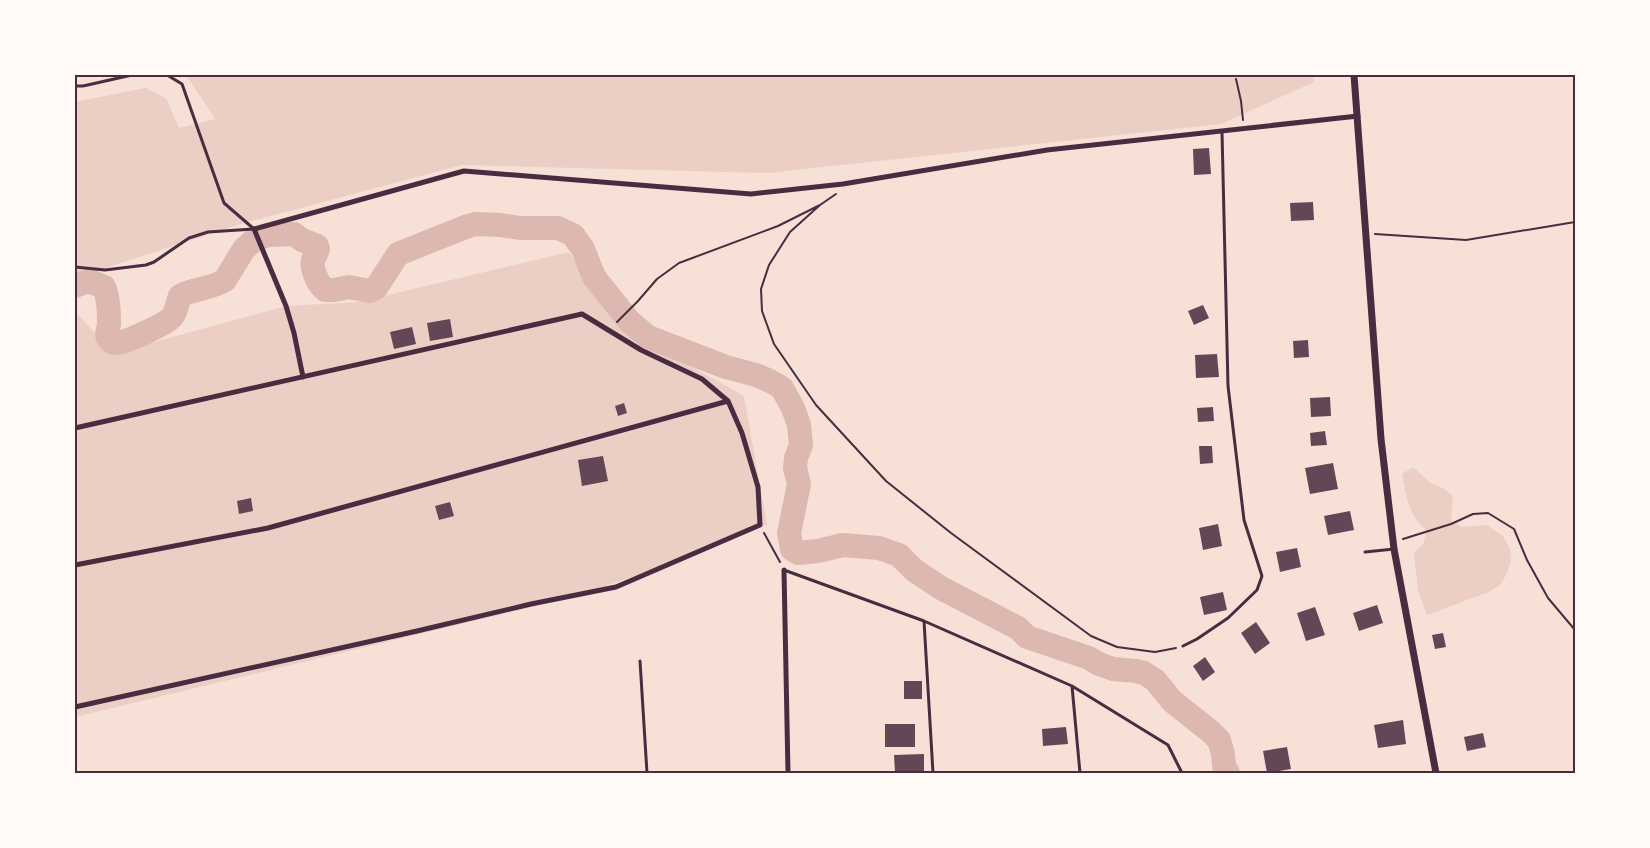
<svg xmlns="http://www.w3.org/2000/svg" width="1650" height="848" font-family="'Sofia Sans Condensed',sans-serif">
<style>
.green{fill:#ebcfc5}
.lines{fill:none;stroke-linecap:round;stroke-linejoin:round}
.river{stroke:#dcb8b0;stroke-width:24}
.building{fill:#644757}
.path{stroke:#4a2c40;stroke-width:2}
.service{stroke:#4a2c40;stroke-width:3}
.minor{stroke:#4a2c40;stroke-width:5}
.tertiary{stroke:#4a2c40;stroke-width:7}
.neatline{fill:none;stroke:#4a2c40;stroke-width:2}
</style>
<rect width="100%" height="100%" fill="#f7e1d7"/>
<path class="green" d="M184 75H1313L1314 82 1221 124 768 173 462 165 241 224 75 278V102L145 88 166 98 179 128 215 119 188 78Z
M569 252 620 326 744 396 767 525 621 581 561 600 75 717V311L113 353 286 306 358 302Z
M1413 467 1432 484 1443 488 1453 496 1451 521 1462 527 1487 525 1503 536 1510 548 1511 561 1507 573 1501 584 1491 591 1427 615 1418 591 1414 553 1423 544 1427 531C1407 512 1407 499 1402 474Z"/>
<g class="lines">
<path class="river" d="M262 237 268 235 294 234 302 240 317 246 318 249C317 253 315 256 313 260 311 269 318 284 325 290H334L349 287 370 291 376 288 398 254 468 226 475 224 500 225 520 228H558L573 235 583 249 594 277 630 322 648 337 726 367 756 375 770 381 782 388 793 408 799 425 801 445 796 458 795 468 799 484 789 533 792 549 798 553 818 551 843 545 879 548 899 555 914 570 941 588 1018 628 1027 637 1089 658 1099 664 1113 669 1136 671 1144 673 1155 680 1172 701 1211 732 1219 740 1223 754 1224 766 1228 773
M75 286 89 281 104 287C109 299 109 312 109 325 108 329 106 335 108 338 110 341 113 343 116 343 125 343 166 324 172 317 177 311 177 303 180 296 194 288 212 289 225 280L244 249 253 241"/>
</g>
<path class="building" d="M1209 148 1211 174 1194 175 1193 149Z
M1313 202 1314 220 1291 221 1290 203Z
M1203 305 1209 318 1194 325 1188 311Z
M450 319 453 337 430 341 427 323Z
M412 327 416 344 394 349 390 332Z
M1308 340 1309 357 1294 358 1293 341Z
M1217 354 1219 377 1196 378 1195 355Z
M1330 397 1331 416 1311 417 1310 398Z
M624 403 627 413 618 416 615 406Z
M1213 407 1214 421 1198 422 1197 408Z
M1325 431 1327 445 1311 446 1310 433Z
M1199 446H1212L1213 463 1200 464Z
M603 456 608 481 582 486 578 460Z
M1333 463 1338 489 1310 494 1305 468Z
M251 498 253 511 239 514 237 501Z
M450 502 454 516 439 520 435 506Z
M1350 511 1354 530 1328 535 1324 516Z
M1218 524 1222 546 1203 550 1199 528Z
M1297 548 1301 567 1280 572 1276 552Z
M1223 592 1227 610 1204 615 1200 597Z
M1377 605 1383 623 1359 631 1353 613Z
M1315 607 1325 635 1306 641 1297 613Z
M1256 622 1270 643 1255 654 1241 633Z
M1443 633 1446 647 1435 649 1432 635Z
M1205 657 1215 672 1203 681 1193 666Z
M904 681H922V699H904Z
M1403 720 1406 744 1378 748 1374 725Z
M885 724H915V747H885Z
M1066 727 1068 744 1043 746 1042 729Z
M1483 733 1486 747 1467 751 1464 737Z
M1287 747 1291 769 1267 773 1263 751Z
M924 754V773H895L894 755Z"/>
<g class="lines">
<path class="path" d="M1236 79 1241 101 1243 120
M820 205 790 232 769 265 761 289 762 311 774 344 816 405 886 481 951 533 1091 636 1117 647 1155 652 1176 648
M1375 234 1466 240 1575 222
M617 322 638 301 657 279 679 263 778 226 820 205 836 194
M764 533 780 562
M1403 539 1451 524 1473 514 1488 513 1514 529 1527 560 1548 598 1575 630"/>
<path class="service" d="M167 75 182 84 224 203 254 229
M75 86H83L132 75
M75 267 105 270 146 265 154 262 189 238 208 232 254 229
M1365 552 1394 549
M784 570 924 621 1072 686 1168 745 1182 773
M924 621 933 773
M1183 646 1197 639 1228 618 1257 590 1262 576 1244 520 1228 386 1222 132
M640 661 647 773
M1072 686 1080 773"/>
<path class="minor" d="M303 377 294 333 286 306 254 229 464 171 751 194 843 184 1047 150 1358 116
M75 428 582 314 641 350 702 379 728 401 742 433 758 487 760 525 616 587 531 604 417 631 75 707
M75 565 268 528 728 401
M784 570 788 773"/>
<path class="tertiary" d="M1354 75 1381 439 1394 549 1436 773"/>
</g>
<rect width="1650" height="848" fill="none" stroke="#fffaf5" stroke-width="153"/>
<rect x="76" y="76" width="1498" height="696" class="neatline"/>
</svg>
